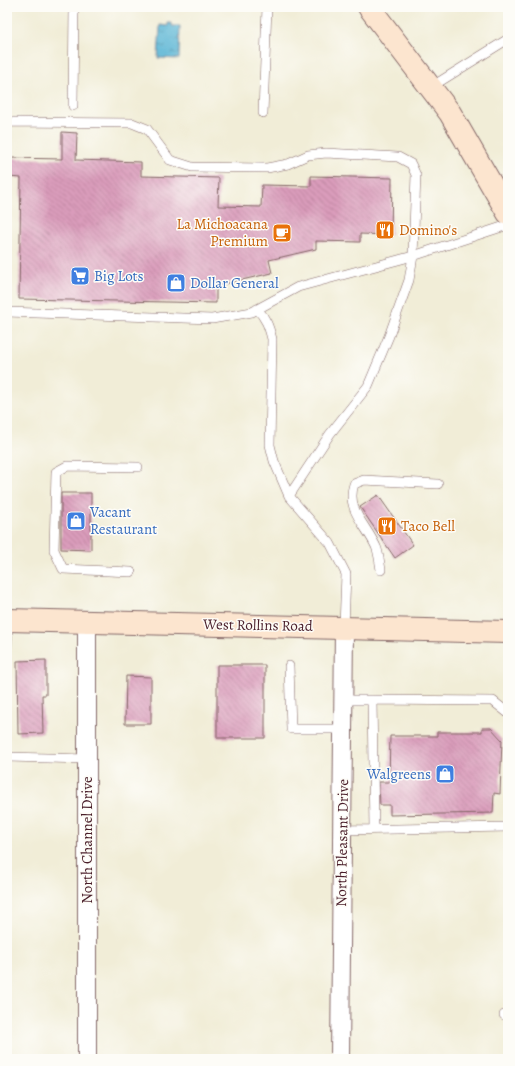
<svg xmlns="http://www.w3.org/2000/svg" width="515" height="1066" font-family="Alegreya,serif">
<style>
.water{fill:url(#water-ripples);stroke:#506a80}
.building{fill:url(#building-back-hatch)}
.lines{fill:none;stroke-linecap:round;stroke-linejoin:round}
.service-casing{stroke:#846767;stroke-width:10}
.minor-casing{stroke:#846767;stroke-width:20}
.secondary-casing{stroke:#846767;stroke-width:24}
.service{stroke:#fff;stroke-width:9}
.minor{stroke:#fff;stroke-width:18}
.secondary{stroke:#fce5cf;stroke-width:22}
.labels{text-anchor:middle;stroke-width:3;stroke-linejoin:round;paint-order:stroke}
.food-label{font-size:15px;fill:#c56008;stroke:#fdfcf7;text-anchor:start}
.shop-label{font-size:15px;fill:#366cbe;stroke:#fdfcf7;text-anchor:start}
.street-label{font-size:15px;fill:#4a1f2b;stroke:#fdfcf7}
</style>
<defs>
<pattern id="water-ripples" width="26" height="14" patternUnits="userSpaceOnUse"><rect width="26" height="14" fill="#56b4d4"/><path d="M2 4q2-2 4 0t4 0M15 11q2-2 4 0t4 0" fill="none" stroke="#4992ac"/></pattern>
<pattern id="building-back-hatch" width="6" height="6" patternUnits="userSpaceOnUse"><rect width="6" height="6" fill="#da9cbb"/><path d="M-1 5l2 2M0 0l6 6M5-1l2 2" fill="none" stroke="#b37f98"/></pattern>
</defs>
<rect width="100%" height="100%" fill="#fdfcf7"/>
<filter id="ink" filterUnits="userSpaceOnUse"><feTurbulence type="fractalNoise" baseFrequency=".025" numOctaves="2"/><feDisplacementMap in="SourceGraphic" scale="8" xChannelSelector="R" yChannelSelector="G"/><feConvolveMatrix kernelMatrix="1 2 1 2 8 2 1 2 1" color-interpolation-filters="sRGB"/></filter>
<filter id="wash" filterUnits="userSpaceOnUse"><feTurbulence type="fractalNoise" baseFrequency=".012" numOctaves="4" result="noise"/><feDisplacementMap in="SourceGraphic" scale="16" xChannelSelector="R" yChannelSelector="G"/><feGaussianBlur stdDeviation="0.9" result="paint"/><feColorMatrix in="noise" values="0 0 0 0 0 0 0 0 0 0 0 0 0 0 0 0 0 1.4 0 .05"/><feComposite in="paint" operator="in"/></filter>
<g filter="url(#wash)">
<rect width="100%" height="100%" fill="#f1edd7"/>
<path class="water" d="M168 23H172V26H180L179 59 158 58 160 25 168 26Z"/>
<g id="blocks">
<path class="building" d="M62 132 77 133 76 160 141 162V176L219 178 218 206 261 207 262 185 311 186V176L392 178 391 235 360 234V242L316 241V249L269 260 272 273 216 286V303L19 299 21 178 9 177 10 158 62 159Z
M61 493H91V550L61 549Z
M378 495 413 545 395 558 360 507Z
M46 660V695H42L43 733 18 734 17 661Z
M217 665H265V738H217Z
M126 676 151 677V724H125Z
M482 728H491L502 740 500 794 494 793 493 813 390 815V805H380L379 782H389L390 736H437V732H482Z"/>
</g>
</g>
<g filter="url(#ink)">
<use href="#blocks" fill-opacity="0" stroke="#846767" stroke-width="1"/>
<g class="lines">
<g class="service-casing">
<path id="service" d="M431 87 508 39
M73 106 74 7
M263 113 267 7
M7 124 10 122 132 123 147 129 170 160 192 167 267 168 288 164 308 155 326 153 398 157 411 164 416 175 413 256 409 280 389 336 368 386 330 434 289 496 330 543 346 574 344 627
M257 309C266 318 269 327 272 339L270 445 274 461 289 496
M7 312 212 319 252 312 298 287 413 256 508 225
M381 570C380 564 379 556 377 549 368 526 345 511 354 484L364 480 438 484
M131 572 63 569 54 550 56 472 67 466 138 467
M7 648 8 620
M289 666 291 729H343
M343 700H372L374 829
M372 700 493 701 508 713
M7 757 87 759
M342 830 508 827
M504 1015H508"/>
</g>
<g class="minor-casing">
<path id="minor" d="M87 1059V622
M340 1059 344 627"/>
</g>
<g class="secondary-casing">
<path id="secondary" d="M369 7 450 113 508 213
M7 620 508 632"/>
</g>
<use href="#service" class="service"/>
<use href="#minor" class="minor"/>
<use href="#secondary" class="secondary"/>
</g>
</g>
<defs>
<g id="restaurant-square" transform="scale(1)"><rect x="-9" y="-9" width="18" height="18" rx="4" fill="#e8710a" stroke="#fdfcf7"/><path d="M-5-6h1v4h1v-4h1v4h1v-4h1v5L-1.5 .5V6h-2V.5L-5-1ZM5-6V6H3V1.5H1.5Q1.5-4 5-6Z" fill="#fff"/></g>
<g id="cafe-square" transform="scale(1)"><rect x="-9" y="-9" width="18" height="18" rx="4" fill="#e8710a" stroke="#fdfcf7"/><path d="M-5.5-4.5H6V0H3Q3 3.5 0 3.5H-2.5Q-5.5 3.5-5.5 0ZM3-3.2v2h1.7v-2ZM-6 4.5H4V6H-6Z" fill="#fff"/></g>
<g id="supermarket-square" transform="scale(1)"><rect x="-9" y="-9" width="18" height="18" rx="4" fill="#3f7fe0" stroke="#fdfcf7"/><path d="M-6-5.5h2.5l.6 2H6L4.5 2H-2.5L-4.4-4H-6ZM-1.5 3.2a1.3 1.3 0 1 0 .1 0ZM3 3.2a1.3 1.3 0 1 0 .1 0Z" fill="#fff"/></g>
<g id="shop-square" transform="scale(1)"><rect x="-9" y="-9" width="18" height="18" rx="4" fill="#3f7fe0" stroke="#fdfcf7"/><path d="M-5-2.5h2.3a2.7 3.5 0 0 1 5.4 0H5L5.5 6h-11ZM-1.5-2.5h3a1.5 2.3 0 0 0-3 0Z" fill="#fff"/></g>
</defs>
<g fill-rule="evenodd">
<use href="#restaurant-square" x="385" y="230"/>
<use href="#cafe-square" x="282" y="233"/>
<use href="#supermarket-square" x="80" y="276"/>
<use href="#shop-square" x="176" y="283"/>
<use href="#shop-square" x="76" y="521"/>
<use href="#restaurant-square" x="387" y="526"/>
<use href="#shop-square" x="445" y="774"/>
</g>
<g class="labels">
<g class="food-label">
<text x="268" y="229" text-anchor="end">La Michoacana<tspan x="268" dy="17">Premium</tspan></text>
<text x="399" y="235">Domino's</text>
<text x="401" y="531">Taco Bell</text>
</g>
<g class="shop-label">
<text x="94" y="281">Big Lots</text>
<text x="190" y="288">Dollar General</text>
<text x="90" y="517">Vacant<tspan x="90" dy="17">Restaurant</tspan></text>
<text x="431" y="779" text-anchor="end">Walgreens</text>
</g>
<g class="street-label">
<text transform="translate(258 625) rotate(1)" y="5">West Rollins Road</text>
<text transform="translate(87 840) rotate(-90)" y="5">North Channel Drive</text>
<text transform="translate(342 843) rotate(-89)" y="5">North Pleasant Drive</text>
</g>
</g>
<rect width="515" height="1066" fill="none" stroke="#fdfcf7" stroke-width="24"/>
</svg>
